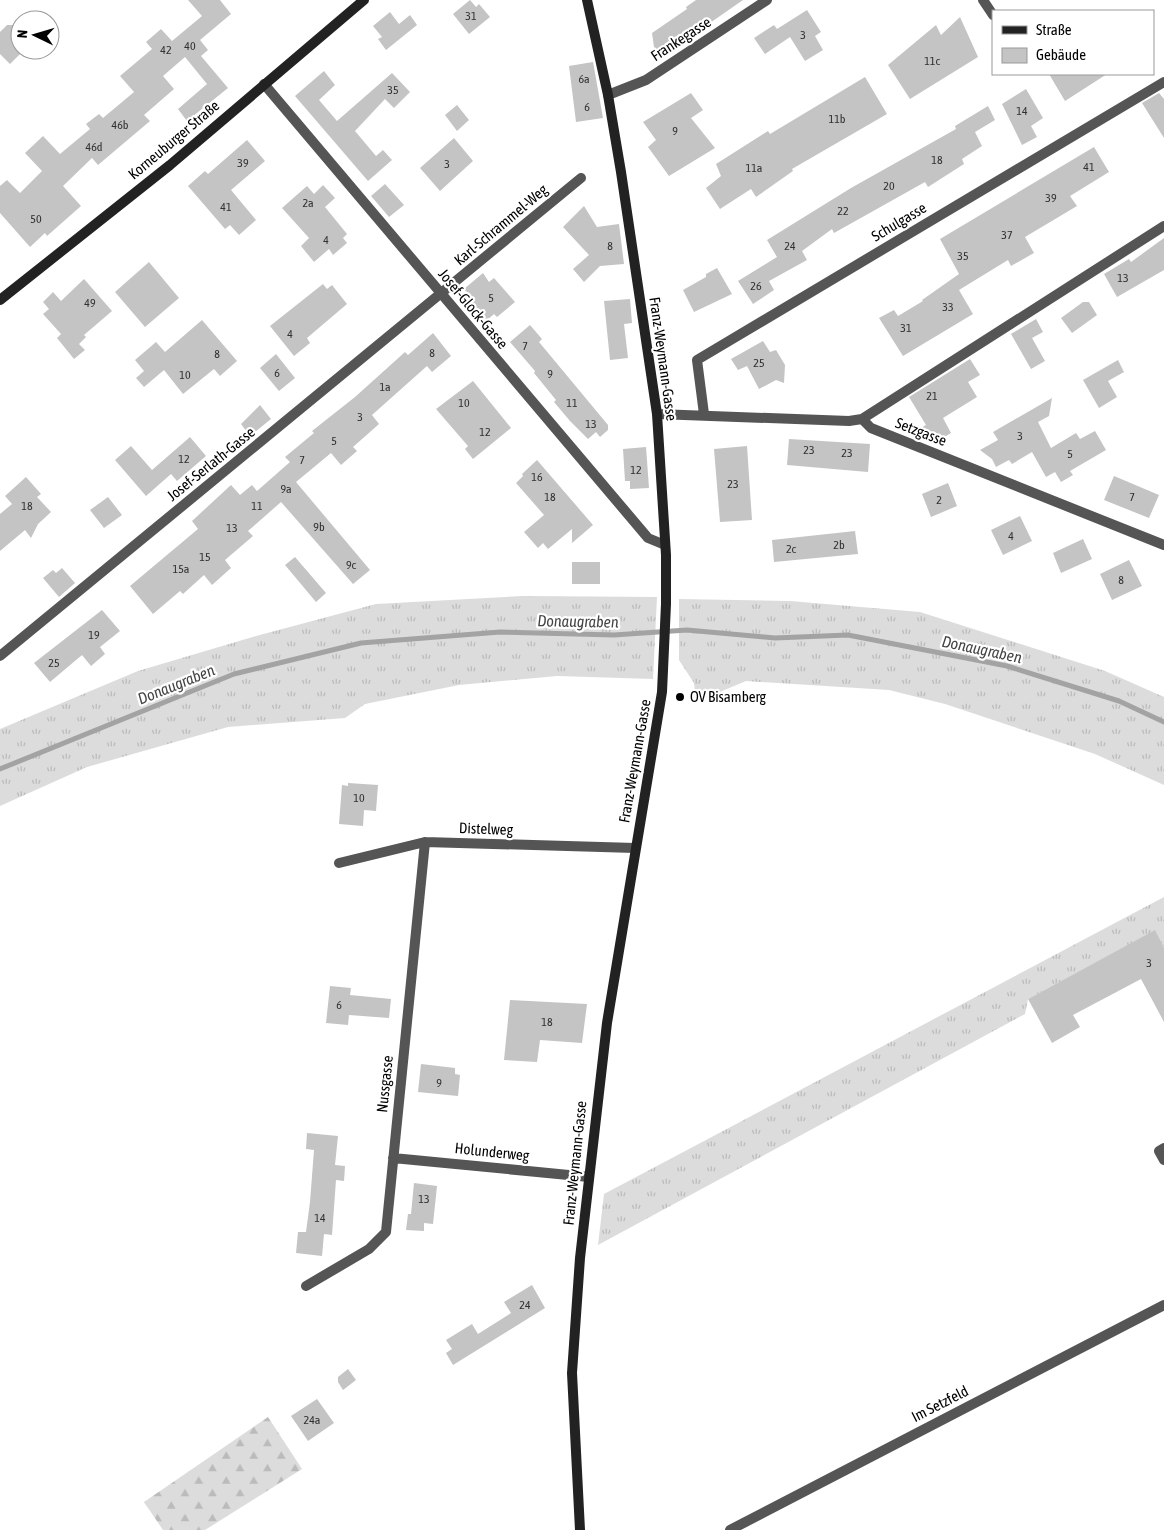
<svg xmlns="http://www.w3.org/2000/svg" width="1164" height="1530" font-family="'Asap Condensed',sans-serif">
<style>
.grass{fill:url(#grass-tufts)}
.forest{fill:url(#forest-firs)}
.lines{fill:none;stroke-linecap:round;stroke-linejoin:round}
.stream{stroke:#a3a3a3;stroke-width:5}
.building{fill:#c4c4c4}
.lane{stroke:#555;stroke-width:10}
.street{stroke:#555;stroke-width:10}
.secondary{stroke:#222;stroke-width:10}
.poi-dot{fill:#000;stroke:#fff;stroke-width:2}
.labels{text-anchor:middle;stroke-width:4.5;stroke-linejoin:round;paint-order:stroke}
.number-label{font-size:12px;fill:#313131}
.street-label{font-size:15px;fill:#000;stroke:#fff}
.poi-label{font-size:15px;fill:#000;stroke:#fff;text-anchor:start}
.water-label{font-size:16px;font-style:italic;fill:#444;stroke:#fff}
</style>
<defs>
<pattern id="grass-tufts" width="24" height="20" patternUnits="userSpaceOnUse" patternTransform="scale(1.25)"><rect width="24" height="20" fill="#dcdcdc"/><path d="M3 7l-1-3M5 7V3M7 7l1-3M15 17l-1-3M17 17v-4M19 17l1-3" fill="none" stroke="#bbb"/></pattern>
<pattern id="forest-firs" width="22" height="20" patternUnits="userSpaceOnUse" patternTransform="scale(1.25)"><rect width="22" height="20" fill="#dcdcdc"/><path d="M5 1l3.5 6h-7zM16 11l3.5 6h-7z" fill="#bbb"/></pattern>
</defs>
<rect width="100%" height="100%" fill="#fff"/>
<path class="grass" d="M523 596 657 597 653 679 557 676 459 685 365 704 345 718 228 727 87 767 0 806V729L138 671 256 636 376 604Z
M679 599 790 601 920 612 1105 671 1164 697V785L1095 754 945 704 889 690 746 681 696 702 694 683 679 660Z
M1164 897V948L1154 931 1028 999 1025 1014 598 1245 604 1194Z"/>
<path class="forest" d="M268 1417 302 1469 205 1530H163L144 1502Z"/>
<g class="lines">
<path class="stream" d="M0 769 234 674 361 643 500 632 614 635 687 630 775 638 848 635 1007 666 1119 701 1164 722"/>
</g>
<path class="building" d="M188 0H220L231 14 200 40 208 50 201 56 228 88 187 121 178 109 207 84 185 57 163 76 174 89 144 115 150 121 98 165 92 158 63 186 81 206 47 236 45 233 30 247 0 213V186L7 180 20 193 42 171 25 153 43 136 60 154 90 129 86 124 99 114 103 118 134 92 120 76 152 49 146 42 161 29 172 41 202 16Z
M470 0 476 7 479 4 490 17 469 34 453 14Z
M696 0H743L661 57 654 47 652 33 687 9 686 7Z
M807 10 821 32 815 36 823 50 805 61 790 37 765 54 754 38 774 25 777 29Z
M390 12 399 24 410 15 417 25 386 50 378 39 382 37 373 26Z
M960 17 978 57 910 99 888 65 936 25 941 35Z
M7 25H20V54L10 64 0 54V32Z
M593 62 603 118 576 122 569 66Z
M324 71 335 85 319 100 337 121 392 73 410 92 394 108 385 99 355 131 376 156 383 150 392 160 368 181 295 96Z
M1049 74H1107L1065 101Z
M865 77 887 114 792 169 793 171 756 197 751 189 720 209 706 188 721 176 716 164 768 131 770 134Z
M1026 89 1043 118 1031 126 1037 137 1022 145 1002 104Z
M691 93 703 110 691 118 715 148 669 176 648 147 656 140 643 122Z
M1159 93 1164 99V138L1142 103Z
M457 105 469 120 457 131 445 115Z
M988 106 995 120 975 132 982 146 962 159 964 164 928 187 925 182 834 233 832 229 802 251 807 260 769 281 774 290 753 304 738 281 777 257 767 240 851 188 956 129 955 126Z
M454 138 473 161 440 191 420 168Z
M247 140 265 161 231 190 256 220 239 235 230 225 225 229 188 186 205 171 208 174Z
M1094 147 1109 172 1070 196 1077 206 1025 237 1034 253 1011 266 1008 260 959 290 973 314 903 356 879 318 894 310 898 316 923 301 922 300 959 274 940 239Z
M385 184 404 205 389 217 371 196Z
M323 185 335 198 325 207 347 234 343 238 347 243 333 255 329 249 314 262 301 246 309 238 282 208 307 186 314 194Z
M584 206 597 227 619 224 624 264 600 266 584 282 573 269 589 255 563 227Z
M1164 238V270L1117 297 1104 274 1129 259 1131 262Z
M149 262 179 298 145 327 115 292Z
M717 268 732 294 694 312 683 290 706 277V274Z
M483 273 489 282 494 278 515 302 497 317 494 314 486 321 468 300 471 297 464 289Z
M84 279 112 311 84 335 86 337 79 344 85 350 74 359 57 338 61 334 43 314 49 309 43 302 53 292 61 301Z
M323 284 327 289 332 285 347 304 307 338 310 343 294 356 270 326Z
M630 299 632 323 624 324 628 358 610 360 604 301Z
M1083 302H1089L1097 315 1072 333 1061 318Z
M1036 319 1043 332 1032 338 1045 361 1031 369 1011 334Z
M202 320 237 361 220 376 214 369 183 394 164 370 144 387 136 378 144 371 135 360 156 342 165 352Z
M530 325 542 339 539 342 608 425V430L600 437 596 432 588 439 570 421 554 402 556 400 534 373 535 371 510 342Z
M433 333 451 356 432 372 427 366 372 415 379 424 353 447 357 451 341 465 331 453 296 482 370 570 353 584 281 502 248 531 253 536 225 560 231 568 212 585 204 575 183 594 180 591 153 614 130 586 198 529 192 521 231 485 240 495 252 485 257 491 290 462 285 457 314 433 312 431 355 397 405 352 408 355Z
M763 341 770 352 776 350 785 365 784 383 776 380 759 389 747 366 738 370 731 359Z
M276 354 295 378 279 391 260 368Z
M970 359 980 375 968 382 977 397 943 418 951 433 936 442 911 434 926 425 909 397Z
M1118 360 1124 372 1108 381 1117 397 1099 408 1083 380Z
M473 381 511 428 473 459 465 449 468 446 436 409Z
M1052 398 1049 416 1038 422 1051 448 1076 433 1080 439 1095 431 1106 450 1070 471 1073 475 1061 482 1055 472 1046 477 1032 452 1012 464 1009 460 996 467 992 459 980 450 998 440 993 432Z
M260 405 271 419 250 436 241 424Z
M190 437 206 456 177 481 171 474 146 496 115 460 131 446 152 470Z
M789 439 870 444 868 472 787 465Z
M747 446 752 520 720 522 714 449Z
M646 447 649 488 630 489V481H625L623 449Z
M537 460 593 525 572 543V529L548 549 543 543 538 548 524 532 544 515 516 483 523 476 522 474Z
M1114 476 1159 495 1149 518 1104 500Z
M26 477 41 494 37 497 51 512 38 524 31 538 25 530 0 551V514L12 504 5 496Z
M948 483 957 506 931 517 922 494Z
M108 497 122 515 104 528 90 510Z
M1020 516 1032 541 1003 555 991 530Z
M855 531 858 554 774 562 772 540Z
M1083 539 1092 559 1061 573 1053 553Z
M295 557 326 593 316 602 285 565Z
M1129 560 1142 586 1112 600 1100 574Z
M572 562H600V584H572Z
M62 568 75 583 59 597 43 578 53 570 56 573Z
M102 610 120 631 100 647 105 654 91 666 82 655 50 682 34 663Z
M348 783 378 785 376 811 364 810 363 826 339 824 342 785 348 786Z
M1155 930 1164 948V1022L1141 979 1073 1015 1080 1027 1052 1043 1028 999Z
M330 986 351 988 350 995 391 999 389 1018 349 1015 348 1025 326 1023Z
M510 1000 587 1004 582 1043 540 1040 537 1062 504 1060Z
M421 1064 455 1068V1074L460 1075 458 1096 418 1092Z
M307 1133 338 1136 335 1165 345 1166 344 1181 336 1180 332 1235 324 1234 322 1256 296 1253 298 1232H306L310 1202 314 1150 306 1149Z
M414 1183 437 1186 433 1224 424 1223V1231L406 1230 408 1214H411Z
M532 1285 545 1308 453 1365 446 1353 452 1349 446 1340 472 1324 478 1334 511 1313 504 1302Z
M348 1369 356 1380 343 1390 338 1382V1377Z
M317 1399 334 1423 308 1441 291 1416Z"/>
<g class="lines">
<path class="lane" d="M1164 1148 1159 1151 1164 1160"/>
<path class="street" d="M983 0 993 15
M264 84 648 538 665 545
M608 95 646 80 767 0
M657 414 849 421 862 419 1164 226
M704 414 697 360 1164 82
M862 419 871 428 1164 545
M0 656 581 178
M339 863 425 842 635 848
M393 1158 589 1177
M306 1286 369 1249 386 1232 425 842
M730 1530 1164 1305"/>
<path class="secondary" d="M0 300 170 165 364 0
M580 1530 572 1373 580 1258 607 1023 662 692 666 604V555L657 414 621 172 608 95 587 0"/>
</g>
<circle class="poi-dot" cx="680" cy="697" r="5"/>
<g class="labels">
<g class="number-label">
<text x="471" y="20">31</text>
<text x="803" y="39">3</text>
<text x="190" y="50">40</text>
<text x="166" y="54">42</text>
<text x="932" y="65">11c</text>
<text x="584" y="83">6a</text>
<text x="393" y="94">35</text>
<text x="587" y="111">6</text>
<text x="1022" y="115">14</text>
<text x="837" y="123">11b</text>
<text x="120" y="129">46b</text>
<text x="675" y="135">9</text>
<text x="94" y="151">46d</text>
<text x="937" y="164">18</text>
<text x="243" y="167">39</text>
<text x="447" y="168">3</text>
<text x="1089" y="171">41</text>
<text x="754" y="172">11a</text>
<text x="889" y="190">20</text>
<text x="1051" y="202">39</text>
<text x="308" y="207">2a</text>
<text x="226" y="211">41</text>
<text x="843" y="215">22</text>
<text x="36" y="223">50</text>
<text x="1007" y="239">37</text>
<text x="326" y="244">4</text>
<text x="610" y="250">8</text>
<text x="790" y="250">24</text>
<text x="963" y="260">35</text>
<text x="1123" y="282">13</text>
<text x="756" y="290">26</text>
<text x="491" y="302">5</text>
<text x="90" y="307">49</text>
<text x="948" y="311">33</text>
<text x="906" y="332">31</text>
<text x="290" y="338">4</text>
<text x="525" y="350">7</text>
<text x="432" y="357">8</text>
<text x="217" y="358">8</text>
<text x="759" y="367">25</text>
<text x="277" y="377">6</text>
<text x="550" y="378">9</text>
<text x="185" y="379">10</text>
<text x="385" y="391">1a</text>
<text x="932" y="400">21</text>
<text x="464" y="407">10</text>
<text x="572" y="407">11</text>
<text x="360" y="421">3</text>
<text x="591" y="428">13</text>
<text x="485" y="436">12</text>
<text x="1020" y="440">3</text>
<text x="334" y="445">5</text>
<text x="809" y="454">23</text>
<text x="847" y="457">23</text>
<text x="1070" y="458">5</text>
<text x="184" y="463">12</text>
<text x="302" y="464">7</text>
<text x="636" y="474">12</text>
<text x="537" y="481">16</text>
<text x="733" y="488">23</text>
<text x="286" y="493">9a</text>
<text x="550" y="501">18</text>
<text x="1132" y="501">7</text>
<text x="939" y="504">2</text>
<text x="27" y="510">18</text>
<text x="257" y="510">11</text>
<text x="319" y="531">9b</text>
<text x="232" y="532">13</text>
<text x="1011" y="540">4</text>
<text x="839" y="549">2b</text>
<text x="791" y="553">2c</text>
<text x="205" y="561">15</text>
<text x="351" y="569">9c</text>
<text x="181" y="573">15a</text>
<text x="1121" y="584">8</text>
<text x="94" y="639">19</text>
<text x="54" y="667">25</text>
<text x="359" y="802">10</text>
<text x="1149" y="967">3</text>
<text x="339" y="1009">6</text>
<text x="547" y="1026">18</text>
<text x="439" y="1087">9</text>
<text x="424" y="1203">13</text>
<text x="320" y="1222">14</text>
<text x="525" y="1309">24</text>
<text x="312" y="1424">24a</text>
</g>
<g class="street-label">
<text transform="translate(681 39) rotate(-33)" y="5">Frankegasse</text>
<text transform="translate(174 140) rotate(-40)" y="5">Korneuburger Straße</text>
<text transform="translate(899 222) rotate(-31)" y="5">Schulgasse</text>
<text transform="translate(501 225) rotate(-40)" y="5">Karl-Schrammel-Weg</text>
<text transform="translate(473 309) rotate(50)" y="5">Josef-Glock-Gasse</text>
<text transform="translate(663 359) rotate(82)" y="5">Franz-Weymann-Gasse</text>
<text transform="translate(921 432) rotate(21)" y="5">Setzgasse</text>
<text transform="translate(211 464) rotate(-39)" y="5">Josef-Serlath-Gasse</text>
<text transform="translate(635 761) rotate(-80)" y="5">Franz-Weymann-Gasse</text>
<text transform="translate(486 829) rotate(2)" y="5">Distelweg</text>
<text transform="translate(385 1084) rotate(-84)" y="5">Nussgasse</text>
<text transform="translate(492 1152) rotate(6)" y="5">Holunderweg</text>
<text transform="translate(575 1163) rotate(-84)" y="5">Franz-Weymann-Gasse</text>
<text transform="translate(940 1404) rotate(-27)" y="5">Im Setzfeld</text>
</g>
<g class="poi-label">
<text x="690" y="702">OV Bisamberg</text>
</g>
<g class="water-label">
<text transform="translate(578 621) rotate(1)" y="6">Donaugraben</text>
<text transform="translate(982 649) rotate(12)" y="6">Donaugraben</text>
<text transform="translate(176 684) rotate(-22)" y="6">Donaugraben</text>
</g>
</g>
<rect x="992" y="10" width="162" height="65" fill="#ffffff" stroke="#999999"/>
<rect x="1002" y="26" width="25" height="8" fill="#222222" stroke="#999999"/>
<text x="1036" y="35" font-size="15" fill="#000000">Straße</text>
<rect x="1002" y="48" width="25" height="15" fill="#c4c4c4" stroke="#999999"/>
<text x="1036" y="60" font-size="15" fill="#000000">Gebäude</text>
<g transform="translate(35 35) rotate(275)"><circle r="24" fill="#ffffff" stroke="#999999"/>
<path d="M0-4L9 19L0 12L-9 19Z" fill="#000000"/>
<text y="-8" font-size="14" font-weight="bold" text-anchor="middle" fill="#000000">N</text>
</g>
</svg>
